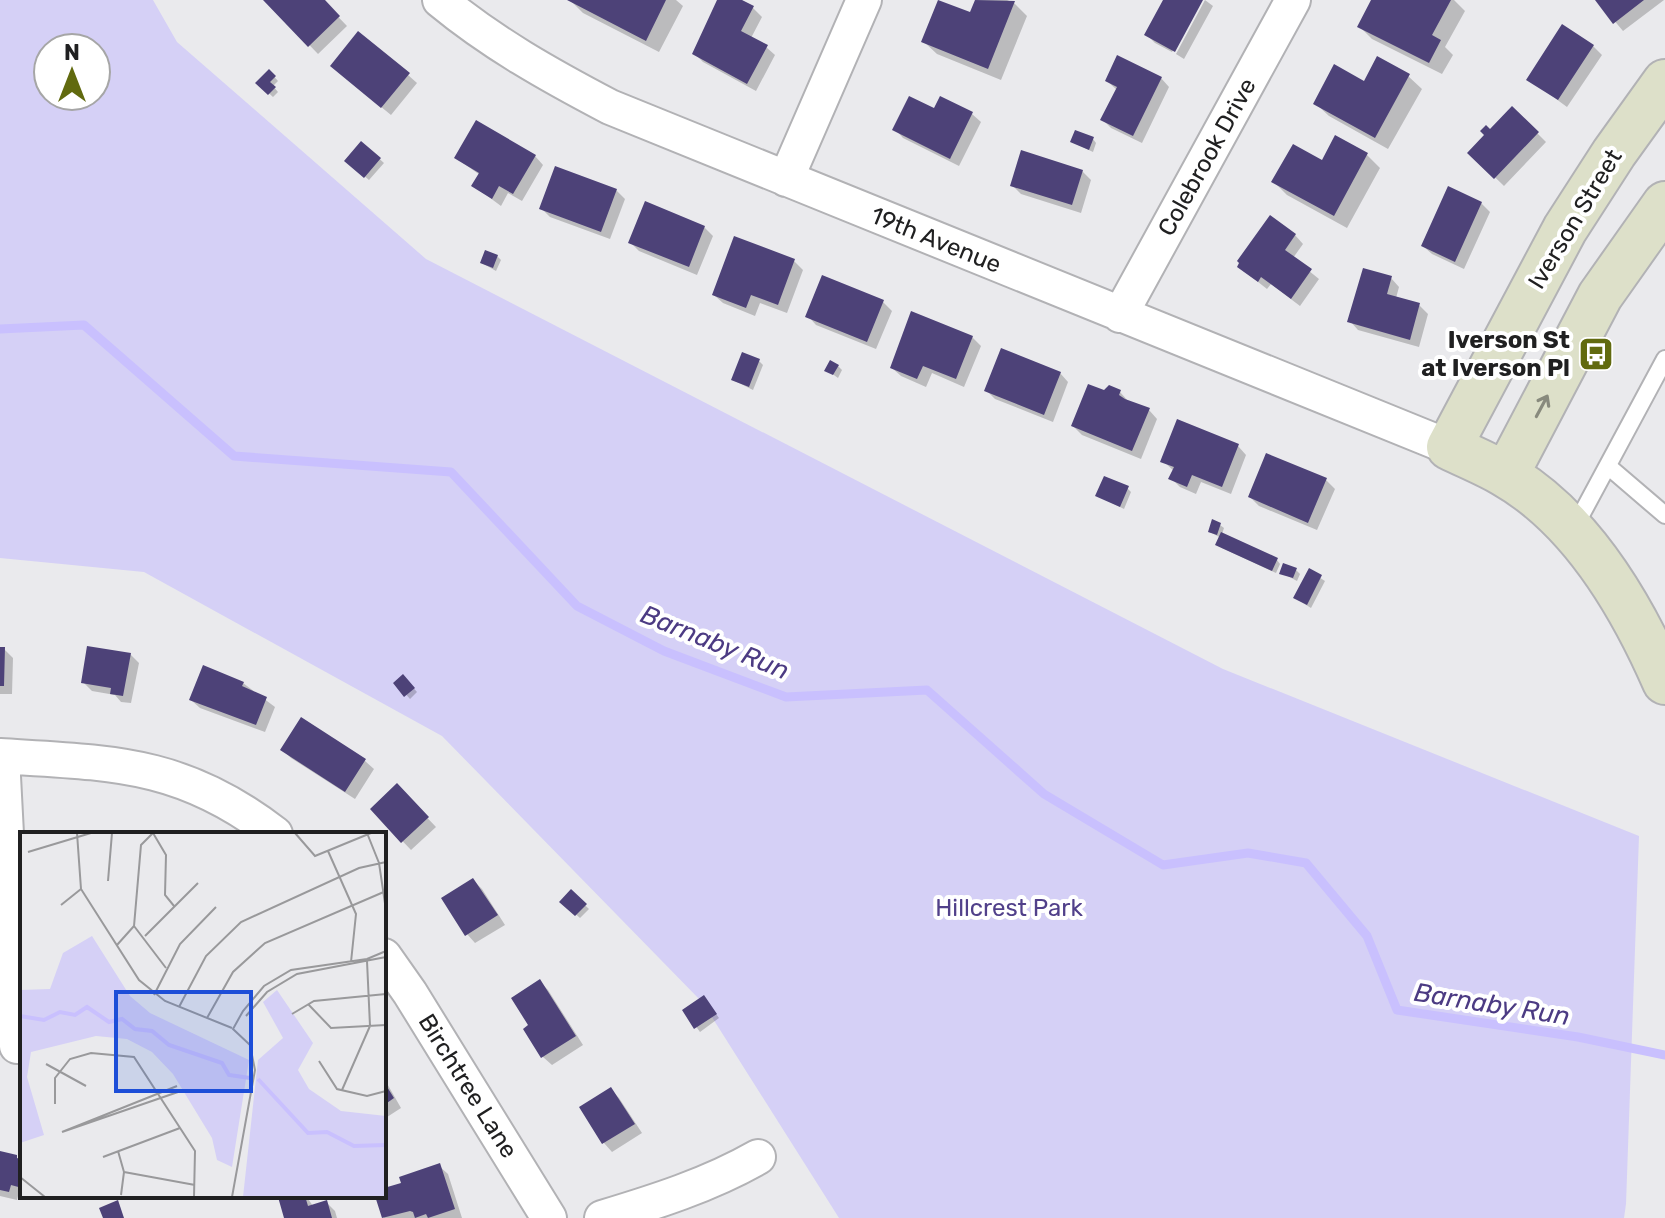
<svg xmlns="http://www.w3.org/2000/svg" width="1665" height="1218" font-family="Rubik,sans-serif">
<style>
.green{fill:#d5d0f6;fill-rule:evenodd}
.shadow{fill:#0003}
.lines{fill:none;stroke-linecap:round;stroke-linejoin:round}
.stream{stroke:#c9c0fe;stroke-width:9}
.building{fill:#4d4278}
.service-casing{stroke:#b2b2b5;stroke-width:20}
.minor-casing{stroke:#b2b2b5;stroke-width:38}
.secondary-casing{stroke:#b2b2b5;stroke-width:48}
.service{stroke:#fff;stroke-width:16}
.minor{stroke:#fff;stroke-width:34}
.secondary{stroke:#dde0c9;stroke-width:44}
.oneway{stroke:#888a7d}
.labels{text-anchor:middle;stroke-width:8;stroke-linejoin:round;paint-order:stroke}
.street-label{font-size:24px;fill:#202021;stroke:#fff}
.poi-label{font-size:24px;font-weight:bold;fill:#202021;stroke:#fff;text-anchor:end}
.park-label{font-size:24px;fill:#51408a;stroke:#fff}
.water-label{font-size:26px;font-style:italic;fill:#4c3b83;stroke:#fff}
.inset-river{fill:none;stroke:#c9c0fe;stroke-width:4}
.inset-road{fill:none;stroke:#99999b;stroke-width:2}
.view{fill:#1d4ed8;fill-opacity:0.15;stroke:#1d4ed8;stroke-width:4}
.inset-edge{fill:none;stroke:#202021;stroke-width:4}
</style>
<rect width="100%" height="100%" fill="#eaeaed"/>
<path class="green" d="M0 0H153L177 42 426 259 1223 669 1639 836 1626 1204 1624 1218H839L703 1003 442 736 144 572 0 558ZM48 48H96V96H48Z"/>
<path class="shadow" d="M266 0H322L347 26 318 54Z
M570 0H676L683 6 659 52 583 13Z
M720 0H738L753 8 762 17 751 38 766 47 775 55 756 91 703 62 694 53Z
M977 0H1007L1014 3 1027 16 1001 80 937 54 923 41 971 15Z
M1165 0H1201L1172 52 1155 43 1146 34Z
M1205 0 1213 6 1184 59 1176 54Z
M1373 0H1454L1465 11 1445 47 1453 55 1442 74 1372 39 1359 26Z
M1597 0H1664L1623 31Z
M1593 46 1602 55 1567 107 1529 79Z
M269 71 278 81 273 86 278 92 273 97 258 83Z
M341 74 408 75 417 83 391 115Z
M1408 76 1422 89 1388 149 1329 116 1315 103 1365 83Z
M1161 78 1169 87 1142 143 1111 128 1103 120 1117 90 1107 81Z
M1512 108 1546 142 1504 186 1470 153Z
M935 111 972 114 981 122 959 166 903 138 895 129Z
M1093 139 1096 143 1093 152 1072 142Z
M362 143 384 163 369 180 347 161Z
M1367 155 1380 168 1347 228 1287 195 1274 182 1323 162Z
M535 156 543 165 522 201 508 193 501 206 474 186 480 175 456 158Z
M1082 171 1091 180 1081 213 1021 194 1012 185Z
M616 190 625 199 610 239 550 217 541 208Z
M1481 203 1490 212 1464 269 1432 254 1423 246Z
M704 227 713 236 697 275 639 251 630 242Z
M1295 235 1303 244 1293 258 1319 279 1300 306 1271 284 1267 289 1239 267Z
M497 256 501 260 496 271 482 263Z
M794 261 803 270 787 313 760 303 755 316 723 303 714 295Z
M1391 278 1399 287 1396 298 1419 305 1428 314 1419 347 1358 330 1350 321Z
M883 302 892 311 876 349 816 325 808 316Z
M972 337 981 346 964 387 932 373 926 387 901 376 892 368Z
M759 361 763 365 753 390 733 380Z
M838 366 842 370 838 378 827 370Z
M1060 373 1068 382 1053 422 995 399 986 390Z
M1120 392 1128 401 1149 410 1157 419 1141 459 1082 435 1073 426 1105 393Z
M1238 446 1246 455 1231 494 1201 482 1196 494 1180 487 1171 478 1174 471 1163 461Z
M1326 480 1335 489 1317 530 1259 506 1250 497Z
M1127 488 1131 492 1124 509 1098 496Z
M1220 525 1224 528 1222 534 1277 560 1280 564 1276 573 1222 548 1218 544 1221 538 1210 532Z
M1296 570 1300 574 1297 581 1282 573Z
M1309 571 1325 581 1311 608 1295 598Z
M0 649H4L13 658 12 694H0Z
M130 654 139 663 131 703 121 702 115 695 92 691 83 682Z
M403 676 417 692 410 699 396 683Z
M243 683 275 707 265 732 200 708 191 700Z
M301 719 365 761 374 769 355 799 291 758 282 749Z
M397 786 436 827 411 850 372 809Z
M473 880 482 889 505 925 475 943 467 934Z
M571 892 589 909 580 918 562 902Z
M540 982 548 990 583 1045 552 1065 543 1057 531 1026Z
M707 1001 719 1018 700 1032 684 1010Z
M384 1071 388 1078 385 1080 401 1108 384 1119Z
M610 1089 619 1098 642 1133 612 1152 604 1143 581 1108Z
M0 1154 22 1160V1193L19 1192 17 1200 0 1196Z
M439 1166 448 1174 462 1218H384L377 1196H384V1190L403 1184Z
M289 1196H306L313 1206 326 1202 335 1211 337 1218H286Z"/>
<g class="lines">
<path class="stream" d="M0 329 84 325 234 456 451 472 577 606 664 651 786 697 927 690 1044 794 1163 865 1248 853 1306 863 1367 936 1397 1010 1578 1037 1665 1055"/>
</g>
<path class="building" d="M263 0H325L340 16 308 47Z
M567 0H666L646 41Z
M717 0H742L754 6 741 31 768 45 747 84 692 54Z
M938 0 970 12 975 0 1015 1 988 69 921 42Z
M1163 0H1203L1175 52 1144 35Z
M1371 0H1451L1432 35 1441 40 1429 63 1357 27Z
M1595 0H1644L1613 24Z
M1562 24 1594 45 1558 100 1526 80Z
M358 31 410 73 381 108 330 66Z
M1117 55 1162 77 1133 136 1100 120 1117 87 1105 81Z
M1377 56 1410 74 1375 138 1313 104 1334 64 1364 81Z
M269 69 276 76 270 82 276 87 268 95 255 83Z
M909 96 934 108 940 96 973 112 950 159 892 130Z
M1512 106 1539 132 1494 179 1467 153 1484 135 1480 131 1486 125 1490 129Z
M476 120 536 155 513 194 499 186 492 199 471 186 479 173 454 158Z
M1075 130 1094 137 1089 150 1070 142Z
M1335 135 1368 153 1334 216 1271 182 1293 144 1322 160Z
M361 141 381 158 364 178 344 161Z
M1021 150 1083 170 1072 205 1010 186Z
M555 166 617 189 601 232 539 209Z
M1448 186 1482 202 1455 262 1421 246Z
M645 201 705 226 689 267 628 243Z
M1270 215 1296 234 1285 250 1312 269 1291 299 1261 277 1258 282 1237 267 1239 263 1237 261Z
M734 236 795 259 778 305 751 295 746 308 712 295Z
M485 250 498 255 493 268 480 263Z
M1363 268 1392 276 1387 294 1420 303 1410 340 1347 322Z
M822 275 884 300 867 342 805 317Z
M911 311 973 336 956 379 923 366 917 379 890 368Z
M1001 348 1061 372 1044 415 984 391Z
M742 352 760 359 749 387 731 380Z
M830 360 839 365 833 375 824 371Z
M1088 384 1104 390 1109 385 1121 390 1119 395 1125 399 1150 408 1132 451 1071 426Z
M1177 419 1239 444 1222 487 1192 475 1187 487 1168 479 1174 467 1160 462Z
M1266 453 1327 478 1308 523 1248 497Z
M1104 476 1129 486 1120 507 1095 496Z
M1212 519 1221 523 1217 535 1208 532Z
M1221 532 1278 558 1272 571 1215 545Z
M1283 563 1297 568 1293 578 1279 574Z
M1309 568 1322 575 1307 605 1293 598Z
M87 646 131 653 123 696 110 694 111 688 81 683Z
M0 647H5L4 686H0Z
M203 665 244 682 242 686 267 697 256 725 189 700Z
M403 674 415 688 404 697 393 683Z
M301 717 366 759 345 792 280 750Z
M397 783 429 817 401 843 370 809Z
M473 878 498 915 465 936 441 898Z
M571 889 587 904 575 916 559 902Z
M540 979 576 1036 541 1058 523 1029 528 1025 511 998Z
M704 995 717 1014 694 1029 682 1010Z
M384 1082 394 1098 384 1105Z
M611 1087 635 1124 602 1144 579 1107Z
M0 1151 17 1155V1158L22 1160V1188L11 1185 9 1192 0 1190Z
M440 1163 455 1209 428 1218 426 1214 415 1218 413 1212 410 1211 382 1218 375 1196H384V1188L401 1183 399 1177Z
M282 1196H305L308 1206 327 1200 332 1218H284L278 1197Z
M118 1200 124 1218H103L99 1208Z"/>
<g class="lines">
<g class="service-casing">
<path id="service" d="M1609 467 1665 515
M1573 530 1665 359"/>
</g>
<g class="minor-casing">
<path id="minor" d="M440 0C492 43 549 75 610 107L1449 447
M786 179 864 0
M1120 315 1293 0
M0 756C112 763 182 762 275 834
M2 757 17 1046
M384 956 410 993 549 1218
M602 1218C655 1202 709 1185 758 1157"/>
</g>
<g class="secondary-casing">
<path id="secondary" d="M1665 82 1614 153 1565 229 1449 447C1467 456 1487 464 1504 474 1581 518 1631 604 1665 682
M1506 475 1600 296 1665 204"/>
</g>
<use href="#service" class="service"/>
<use href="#minor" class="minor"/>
<use href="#secondary" class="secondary"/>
</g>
<defs><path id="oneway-shaft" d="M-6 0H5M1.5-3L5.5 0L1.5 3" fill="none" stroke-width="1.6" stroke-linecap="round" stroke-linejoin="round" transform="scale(2)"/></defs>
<use class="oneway" href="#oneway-shaft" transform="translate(1542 406) rotate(-62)"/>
<defs>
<g id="bus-square" transform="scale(1.8)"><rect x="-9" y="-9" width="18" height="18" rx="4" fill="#616a0f" stroke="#fff"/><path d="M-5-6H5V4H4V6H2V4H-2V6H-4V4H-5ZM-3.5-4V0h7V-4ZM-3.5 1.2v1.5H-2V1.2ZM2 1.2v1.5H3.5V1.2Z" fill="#fff"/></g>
</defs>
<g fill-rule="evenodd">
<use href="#bus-square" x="1596" y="354"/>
</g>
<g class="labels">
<g class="street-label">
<text transform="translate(1207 157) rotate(-61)" y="8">Colebrook Drive</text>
<text transform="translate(1575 219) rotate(-59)" y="8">Iverson Street</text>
<text transform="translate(936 240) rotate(22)" y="8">19th Avenue</text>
<text transform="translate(468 1086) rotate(58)" y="8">Birchtree Lane</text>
</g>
<g class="poi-label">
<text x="1570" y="348">Iverson St<tspan x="1570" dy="28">at Iverson Pl</tspan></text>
</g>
<g class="park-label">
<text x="1009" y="916">Hillcrest Park</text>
</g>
<g class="water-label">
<text transform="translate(715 642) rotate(22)" y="9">Barnaby Run</text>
<text transform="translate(1492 1004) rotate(9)" y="9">Barnaby Run</text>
</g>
</g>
<g transform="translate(20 832)">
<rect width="366" height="366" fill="#eaeaed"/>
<path d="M72 104 110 164 130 181 229 228 212 335 197 328 192 306 153 242 132 220 107 207 76 204 11 220 7 245 24 303 0 311V158L30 157 43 121ZM257 158 293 211 278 238 289 257 321 279 366 284V365H223L238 228 263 206 243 170Z" fill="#d5d0f6"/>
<path class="inset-river" d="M0 184 24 188 40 180 55 183 67 175 89 190 102 187 115 197 132 199 149 213 202 231 209 243 230 246M238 247 288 301 307 300 334 314 366 313"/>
<path class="inset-road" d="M57 1 61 57 119 148 145 169 212 196M133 1 146 23 145 63 154 74M275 1 295 24 351 1M347 1 359 31 366 78M308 19 336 82 331 130M8 20 71 1M88 49 92 1M41 73 61 57M114 94 146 136M125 104 178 51M97 113 114 94 121 13 133 1M134 163 160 112 196 75M288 172 311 196 366 193M159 175 186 124 221 90 339 36 366 30M272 182 294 169 366 162M226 184 247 160 277 142 366 125M187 186 213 140 245 111 366 59M299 229 317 257 347 264 366 259M26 232 66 254M322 258 350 194 347 129M35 272V246L50 227 71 221 114 225 175 319 174 365M42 300 157 254M42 300 158 260M98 319 104 340 101 363M83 325 160 296M104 340 175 353M0 345 25 365M212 365 235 238 230 213 213 197 223 179 244 154 271 138 347 127 366 119"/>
<path class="view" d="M96 160H231V259H96Z"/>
<rect width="366" height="366" class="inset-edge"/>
</g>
<g transform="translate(72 72)"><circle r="38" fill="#ffffff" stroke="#a6a6a6" stroke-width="2"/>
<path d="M0-6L14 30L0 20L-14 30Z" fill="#616a0f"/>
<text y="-12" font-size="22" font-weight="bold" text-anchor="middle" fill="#202021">N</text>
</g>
</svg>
